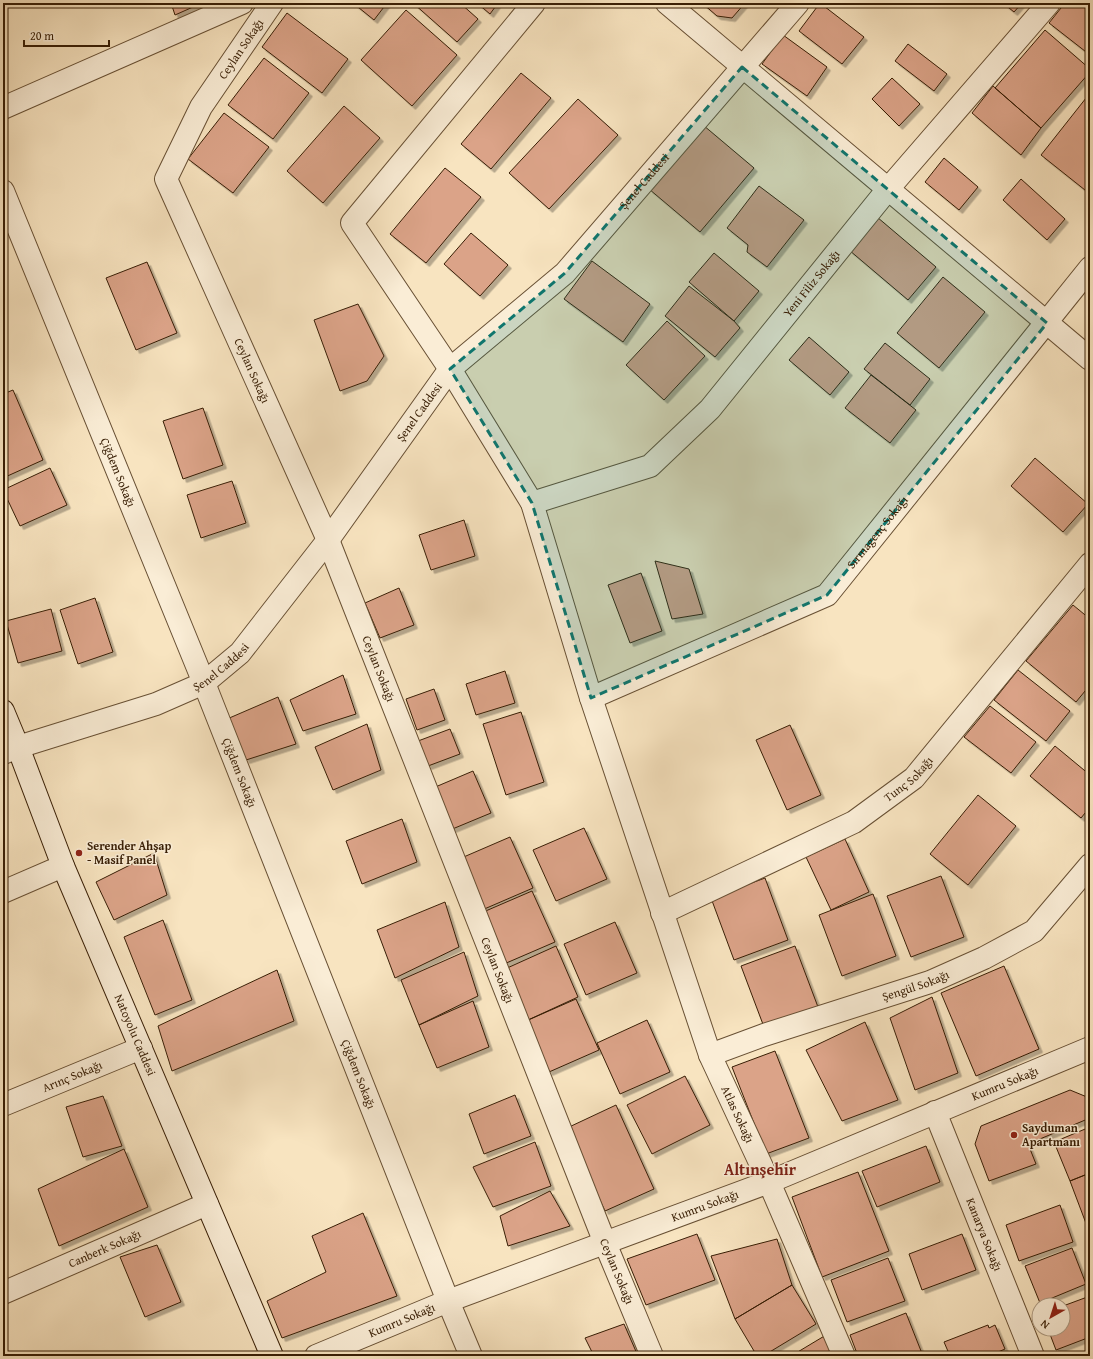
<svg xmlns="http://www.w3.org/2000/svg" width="1093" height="1359" font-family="'Gentium Book Plus',serif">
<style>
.building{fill:#dba388;stroke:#381e05;filter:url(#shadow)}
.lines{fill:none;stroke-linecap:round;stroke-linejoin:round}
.minor-casing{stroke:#685034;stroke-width:24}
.tertiary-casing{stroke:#685034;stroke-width:24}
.secondary-casing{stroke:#381e05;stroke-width:24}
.minor{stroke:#faedd6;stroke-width:22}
.tertiary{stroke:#faedd6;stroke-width:22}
.secondary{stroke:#faedd6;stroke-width:22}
.marked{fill:#0f766e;fill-opacity:0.2;stroke:#0f766e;stroke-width:3;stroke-dasharray:8 5;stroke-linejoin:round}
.poi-dot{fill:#8f2418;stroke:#faedd6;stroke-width:1.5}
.labels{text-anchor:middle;stroke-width:3;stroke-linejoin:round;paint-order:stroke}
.street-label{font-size:12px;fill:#381e05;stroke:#faedd6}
.poi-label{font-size:12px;font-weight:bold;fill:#381e05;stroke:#faedd6;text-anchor:start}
.district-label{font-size:16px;font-weight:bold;fill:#7a1f14;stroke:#faedd6}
</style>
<defs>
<filter id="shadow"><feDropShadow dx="3.5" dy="3.5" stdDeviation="0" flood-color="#0004"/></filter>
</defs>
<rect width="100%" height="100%" fill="#f8e4c0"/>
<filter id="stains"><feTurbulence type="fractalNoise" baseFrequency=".005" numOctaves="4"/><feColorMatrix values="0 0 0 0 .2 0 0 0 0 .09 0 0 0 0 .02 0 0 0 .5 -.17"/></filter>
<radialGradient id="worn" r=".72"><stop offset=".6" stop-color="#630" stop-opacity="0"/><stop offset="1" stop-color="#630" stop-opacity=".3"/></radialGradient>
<path class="building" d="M171 3H202L175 15Z
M353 3H387L374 20Z
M413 3H460L478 19 457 42Z
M477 3H498L490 14Z
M702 3H745L732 18 717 16Z
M820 3 864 37 842 64 799 31Z
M1003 3H1022L1014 12Z
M1065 3H1090V55L1049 23Z
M406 10 457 55 412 106 361 60Z
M287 13 348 59 322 93 262 47Z
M1045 30 1090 69V72L1041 128 995 88Z
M783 35 827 67 807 96 762 64Z
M908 44 947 74 934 91 895 61Z
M264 58 309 93 273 139 228 105Z
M521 73 551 98 491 169 461 144Z
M892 78 920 104 899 126 872 99Z
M993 86 1041 128 1021 155 972 113Z
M1090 93V194L1041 155Z
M578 99 618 135 549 209 509 173Z
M344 106 380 138 323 203 287 171Z
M224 113 269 147 233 193 188 159Z
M703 125 754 168 700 232 649 189Z
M944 158 978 187 959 210 925 182Z
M445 168 481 197 426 263 390 234Z
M1021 179 1065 219 1047 240 1003 200Z
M759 186 804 220 767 267 747 252 748 245 727 228Z
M877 217 936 267 908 300 849 250Z
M471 233 508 265 480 296 444 264Z
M714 253 759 291 734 321 689 282Z
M592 261 650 304 623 342 564 299Z
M147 262 177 333 136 350 106 278Z
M943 277 985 312 939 368 897 333Z
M689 286 734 321 740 328 715 357 665 316Z
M358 304 384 356 367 381 340 391 314 320Z
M667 321 705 356 664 400 626 365Z
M809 337 849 372 830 395 789 360Z
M885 343 930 379 910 405 864 369Z
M871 375 916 410 890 443 845 408Z
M13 390 43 460 3 478V394Z
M203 408 223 465 183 479 163 421Z
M1035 458 1088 504 1063 532 1011 486Z
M50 468 67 505 20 526 3 490Z
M232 481 246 523 201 538 187 495Z
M464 520 475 556 431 570 419 535Z
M655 561 689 569 703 614 672 619Z
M641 573 662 631 630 643 608 585Z
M399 588 414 625 380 638 365 603Z
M95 598 113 652 78 664 60 610Z
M1073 605 1090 619V685L1076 702 1026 661Z
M51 609 62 651 18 663 6 621Z
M1018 670 1070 711 1046 741 994 700Z
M505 671 515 703 476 715 466 684Z
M343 675 356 714 303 731 290 700Z
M434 689 445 720 417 730 406 699Z
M278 697 296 744 246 760 227 719Z
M990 706 1036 742 1011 773 964 737Z
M521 712 544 782 506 795 483 724Z
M367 724 381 770 333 790 315 747Z
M790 725 821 795 787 810 756 740Z
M450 729 460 754 428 766 418 741Z
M1055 746 1090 775V807L1081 818 1030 776Z
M473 771 491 813 450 830 433 788Z
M978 795 1016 826 968 885 930 854Z
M402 819 417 862 362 884 346 841Z
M584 828 607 879 556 901 533 850Z
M510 837 533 888 482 910 459 859Z
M845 839 869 892 831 910 806 857Z
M154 853 167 895 114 920 96 882Z
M941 876 964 937 911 957 887 896Z
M765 878 788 940 734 960 711 898Z
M532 891 555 942 504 964 481 913Z
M873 894 896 956 842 976 819 915Z
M445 902 459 947 395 978 377 930Z
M163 920 192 1000 155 1015 124 937Z
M615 922 637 973 586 995 564 944Z
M556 946 578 997 528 1020 505 969Z
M795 946 818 1007 764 1027 741 966Z
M464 952 478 996 419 1025 401 980Z
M1004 966 1039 1049 976 1076 941 993Z
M277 970 294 1021 172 1071 158 1026Z
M932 997 958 1073 915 1090 890 1018Z
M576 999 599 1050 549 1072 526 1021Z
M473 1001 489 1047 437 1068 419 1025Z
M647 1020 670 1072 620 1094 597 1043Z
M865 1022 898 1100 842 1121 806 1050Z
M775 1051 809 1138 766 1154 732 1067Z
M685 1076 710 1125 652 1154 627 1105Z
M1070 1090 1087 1097 1090 1106V1118L1028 1144 1036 1164 989 1181 975 1144 981 1126Z
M515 1095 531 1136 484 1154 469 1114Z
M103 1096 122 1146 83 1157 66 1107Z
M616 1105 654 1189 605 1211 567 1128Z
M1090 1127V1173L1070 1181 1054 1142Z
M535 1142 551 1186 493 1207 473 1167Z
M926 1146 940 1182 877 1207 862 1171Z
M124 1149 148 1207 59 1246 38 1189Z
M858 1172 889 1251 822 1277 792 1197Z
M1090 1173V1234L1070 1181Z
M550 1191 570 1226 508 1246 500 1216Z
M1060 1205 1073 1242 1019 1261 1006 1225Z
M363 1213 397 1296 282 1338 267 1301 326 1272 312 1236Z
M697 1234 715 1280 646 1305 627 1259Z
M962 1234 976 1270 922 1290 909 1254Z
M777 1239 792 1285 735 1319 711 1256Z
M157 1245 181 1302 145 1317 120 1257Z
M1072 1248 1086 1284 1040 1303 1025 1266Z
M888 1258 905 1301 847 1322 831 1280Z
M792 1285 816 1324 763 1356H757L735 1319Z
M1090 1296V1337L1056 1350 1048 1329H1063V1306Z
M906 1313 923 1356H858L850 1335Z
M624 1324 638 1356H594L585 1338Z
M988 1325 989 1328 995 1325 1005 1349 998 1352 1000 1356H950L944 1342Z
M826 1335 833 1356H791Z"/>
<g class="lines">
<g class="minor-casing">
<g id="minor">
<path id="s1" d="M272 3 201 107 166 179 328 540 605 1243 652 1356"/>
<path id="s2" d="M534 3 352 223 450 369 532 503 591 698 710 1055 769 1182 844 1356"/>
<path d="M667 3 1090 359"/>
<path d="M3 108 242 3"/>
<path id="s3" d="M3 191 204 683 448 1301 471 1356"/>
<path id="s4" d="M532 503 650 466 710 409 888 189 1049 3"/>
<path id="s5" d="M591 698 827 595 1090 268"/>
<path d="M3 753 18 747"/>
<path d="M3 892 63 866"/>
<path id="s6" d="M662 913 854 822 914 778 1090 564"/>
<path id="s7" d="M710 1055 764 1035 930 982 984 958 1034 931 1090 865"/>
<path id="s8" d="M3 1105 141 1048"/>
<path id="s9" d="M935 1112 1033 1356"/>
<path id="s10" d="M3 1293 207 1204"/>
</g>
</g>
<g class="tertiary-casing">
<g id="tertiary">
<path id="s11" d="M18 747 156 704 204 683 240 653 328 540 450 369 565 273 798 3"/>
<path id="s12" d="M316 1356 448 1301 769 1182 1090 1048"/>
</g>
</g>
<g class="secondary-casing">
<g id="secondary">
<path id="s13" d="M3 711 18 747 63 866 272 1356"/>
</g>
</g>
<use href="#minor" class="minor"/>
<use href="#tertiary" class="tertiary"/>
<use href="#secondary" class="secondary"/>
</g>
<path class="marked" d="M742 67 1047 323 827 595 591 698 532 503 450 369 565 273Z"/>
<g class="poi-dot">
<circle cx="79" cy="853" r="4"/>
<circle cx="1014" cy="1135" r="4"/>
</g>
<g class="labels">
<g class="street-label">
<text transform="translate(241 49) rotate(-56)" y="4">Ceylan Sokağı</text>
<text dy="4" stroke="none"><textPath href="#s11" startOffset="868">Şenel Caddesi</textPath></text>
<text dy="4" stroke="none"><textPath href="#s4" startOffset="368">Yeni Filiz Sokağı</textPath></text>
<text dy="4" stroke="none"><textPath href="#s1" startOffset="416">Ceylan Sokağı</textPath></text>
<text dy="4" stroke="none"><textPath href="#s11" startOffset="544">Şenel Caddesi</textPath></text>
<text dy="4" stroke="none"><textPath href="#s3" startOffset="304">Çiğdem Sokağı</textPath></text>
<text dy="4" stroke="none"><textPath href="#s5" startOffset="338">Sırmagenç Sokağı</textPath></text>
<text dy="4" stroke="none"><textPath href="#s11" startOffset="220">Şenel Caddesi</textPath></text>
<text dy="4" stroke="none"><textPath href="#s1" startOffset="740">Ceylan Sokağı</textPath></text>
<text dy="4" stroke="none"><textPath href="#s3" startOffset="628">Çiğdem Sokağı</textPath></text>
<text dy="4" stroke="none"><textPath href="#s6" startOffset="282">Tunç Sokağı</textPath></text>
<text dy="4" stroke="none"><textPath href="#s1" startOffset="1064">Ceylan Sokağı</textPath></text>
<text dy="4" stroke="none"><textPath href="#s7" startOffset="217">Şengül Sokağı</textPath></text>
<text dy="4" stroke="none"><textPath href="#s13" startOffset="350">Natoyolu Caddesi</textPath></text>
<text dy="4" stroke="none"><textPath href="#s3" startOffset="952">Çiğdem Sokağı</textPath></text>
<text dy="4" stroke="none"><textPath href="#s8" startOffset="75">Arınç Sokağı</textPath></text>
<text dy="4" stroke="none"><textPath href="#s12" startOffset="741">Kumru Sokağı</textPath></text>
<text dy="4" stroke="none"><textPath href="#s2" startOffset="1264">Atlas Sokağı</textPath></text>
<text dy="4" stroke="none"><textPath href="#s12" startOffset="417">Kumru Sokağı</textPath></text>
<text dy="4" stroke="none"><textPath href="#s9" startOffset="132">Kanarya Sokağı</textPath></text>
<text dy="4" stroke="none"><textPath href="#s10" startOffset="111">Canberk Sokağı</textPath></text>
<text dy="4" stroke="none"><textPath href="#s1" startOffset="1388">Ceylan Sokağı</textPath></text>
<text dy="4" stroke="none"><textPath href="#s12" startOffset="93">Kumru Sokağı</textPath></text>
</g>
<g class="poi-label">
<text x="87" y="850">Serender Ahşap<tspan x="87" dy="14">- Masif Panel</tspan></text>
<text x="1022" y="1132">Sayduman<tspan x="1022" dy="14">Apartmanı</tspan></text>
</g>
<g class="district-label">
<text x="760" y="1175">Altınşehir</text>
</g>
</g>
<rect width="1093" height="1359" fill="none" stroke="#f8e4c0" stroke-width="16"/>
<rect x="4" y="4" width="1085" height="1351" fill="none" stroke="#381e05" stroke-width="2"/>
<rect x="8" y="8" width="1077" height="1343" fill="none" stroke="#381e05"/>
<g transform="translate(1051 1317) rotate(219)"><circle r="19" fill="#faedd6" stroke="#ac9a82"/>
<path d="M0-3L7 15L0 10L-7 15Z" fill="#8f2418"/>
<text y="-6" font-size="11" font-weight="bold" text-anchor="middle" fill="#381e05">N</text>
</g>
<path d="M24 40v6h85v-6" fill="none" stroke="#381e05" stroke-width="2"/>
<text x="30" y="40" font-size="12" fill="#381e05" stroke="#faedd6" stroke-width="3" paint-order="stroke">20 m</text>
<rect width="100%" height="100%" filter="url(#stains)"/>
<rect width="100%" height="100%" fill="url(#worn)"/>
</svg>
